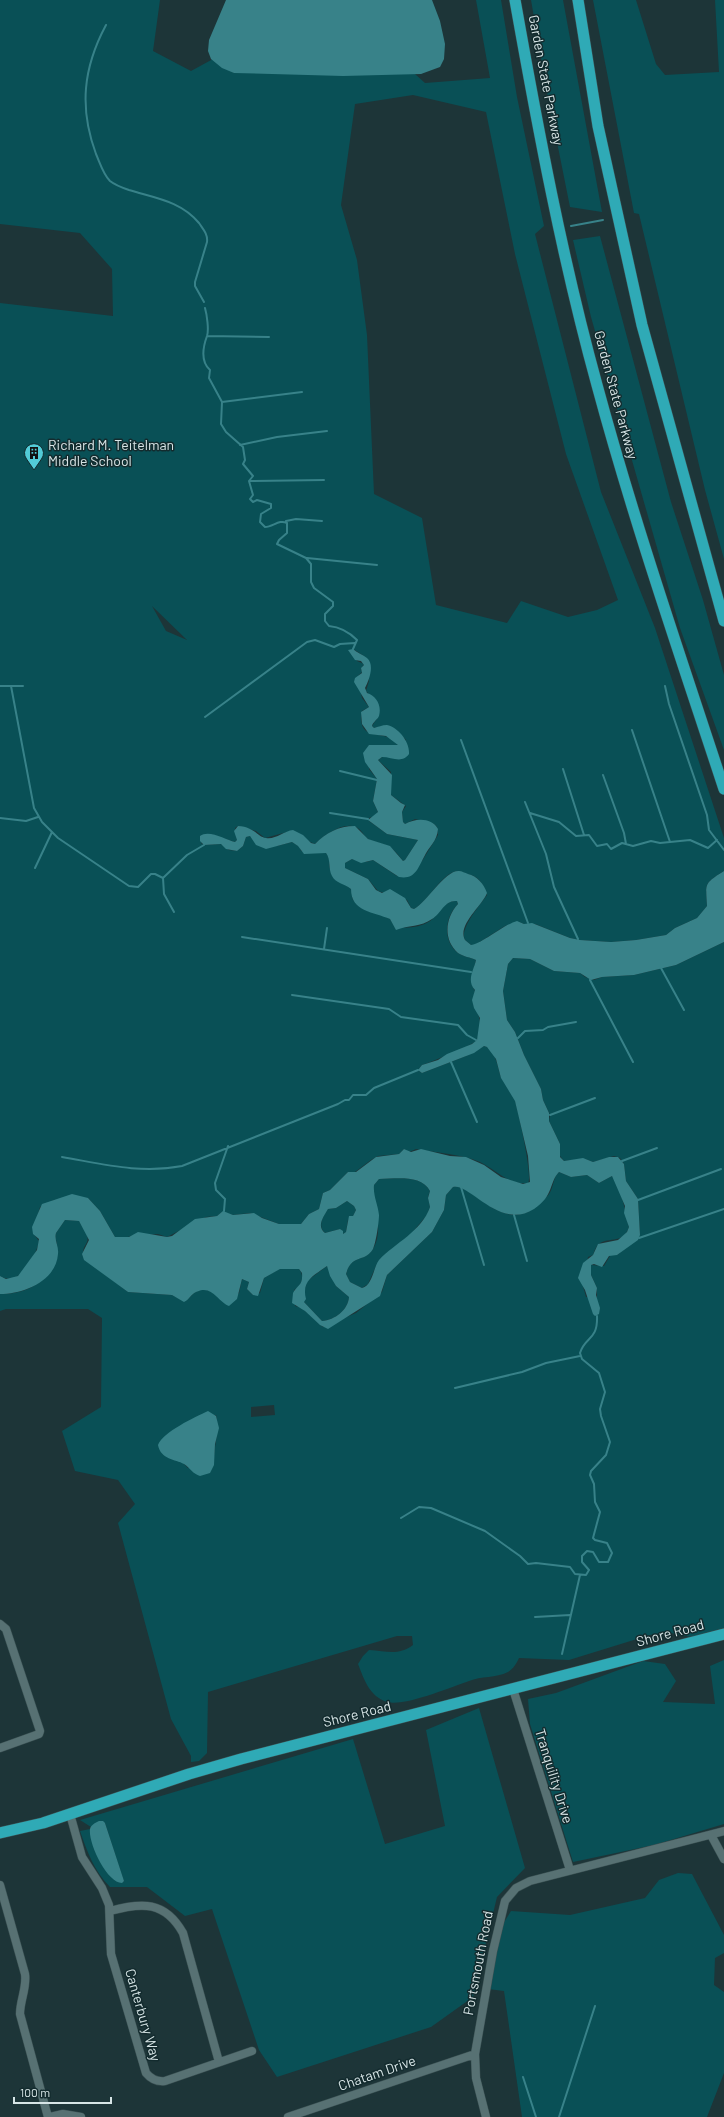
<svg xmlns="http://www.w3.org/2000/svg" width="724" height="2117" font-family="Barlow,sans-serif">
<style>
.green{fill:#095056;fill-rule:evenodd}
.water{fill:#388289;fill-rule:evenodd}
.lines{fill:none;stroke-linecap:round;stroke-linejoin:round}
.stream{stroke:#388289;stroke-width:2}
.minor-casing{stroke:#3b5153;stroke-width:9}
.highway-casing{stroke:#3b5153;stroke-width:12}
.minor{stroke:#577173;stroke-width:8}
.highway{stroke:#2faab6;stroke-width:11}
.labels{text-anchor:middle;stroke-width:3;stroke-linejoin:round;paint-order:stroke}
.street-label{font-size:14px;fill:#d7e5e6;stroke:#132b2e}
.poi-label{font-size:14px;fill:#d7e5e6;stroke:#132b2e;text-anchor:start}
</style>
<rect width="100%" height="100%" fill="#1d3538"/>
<path class="green" d="M0 0H160L153 51 191 71 213 59 234 73 415 74 425 83 490 78 476 0H501L517 97 544 226 535 234 601 492 655 628 724 838V871C703 884 706 884 707 906L697 918 675 928 666 935 636 940 611 942 580 940 570 938 535 924H524L519 922 505 926 475 945H471L465 940C459 929 480 905 487 895 483 884 479 876 467 874 464 873 461 871 458 871 442 872 429 901 414 909L411 908 407 900 378 891 368 879 345 868V863L352 859 366 862 373 860 397 876 422 861 438 835 437 827 434 824 415 819 405 824 403 822 402 812 406 806 391 795V772L378 760 406 740C394 728 391 724 374 728L372 726 378 717 379 706 366 691 369 681 364 656 353 649 357 661 364 664 361 669 362 672 358 676 362 698 369 707 362 711C356 745 387 727 398 745L373 746 369 769 377 779 373 801 378 812 376 816 369 818V821L387 834 418 840 405 860 403 861C390 844 390 847 370 840 365 838 363 832 359 829 347 819 324 835 315 844L287 832 265 838 256 831 238 826 235 828 237 840 235 842 210 834 201 843 204 845 221 844 229 850 237 851 243 846 246 837 250 836 255 842 277 846 292 842 300 847 301 851 326 853C331 858 328 863 330 869 333 879 344 883 351 889L353 900 390 919 395 927C408 928 419 928 430 921 440 914 443 900 457 901L458 904C445 917 442 940 458 953 464 957 470 957 476 960 474 970 468 980 475 991 470 1009 476 1004 479 1017 481 1023 480 1036 476 1041 473 1045 429 1063 422 1065L418 1070 422 1073 466 1056 484 1046C497 1049 497 1069 502 1079 506 1086 512 1093 515 1100 518 1111 533 1177 528 1183 509 1186 495 1169 480 1162 461 1154 437 1153 416 1149L409 1152 404 1149 399 1154 378 1156 371 1160 355 1172H348L330 1190 323 1193 319 1209 309 1214 301 1224H279L250 1213 233 1215 222 1212 217 1216 206 1217 167 1237 158 1234 146 1235 141 1233 128 1237H115L100 1211 88 1198 54 1200 40 1207 33 1233 39 1241C36 1256 20 1288 0 1276V303L113 316 112 269 80 233 0 224ZM413 95 486 112 515 254 566 454 618 600 597 610 568 617 521 601 507 623 436 605 422 518 374 494 367 335 357 260 341 205 355 104ZM152 606 187 640 166 631Z
M531 0H563L602 212 570 207 547 92Z
M593 0H636L656 64 665 75 719 72 715 0H724V559L705 490 639 214 634 213Z
M600 236 671 502 703 600 724 675V750L680 628 591 317 573 240Z
M724 942V1628L691 1637 666 1632 650 1635 569 1660 519 1658C516 1664 514 1668 508 1672 496 1678 481 1676 469 1681 451 1687 404 1707 387 1702 369 1696 364 1679 358 1664L363 1656 369 1650C387 1651 398 1656 413 1645L412 1636H397L208 1692 207 1753 199 1761 191 1762V1756L171 1719 118 1523 135 1504 118 1480 75 1471 62 1431 101 1407 102 1318 88 1309H6L0 1311V1294C31 1294 53 1279 57 1248 58 1243 54 1239 56 1233L65 1220 79 1221C97 1246 81 1240 83 1257L128 1292 172 1295 184 1301C189 1300 190 1296 194 1293 207 1284 218 1296 226 1304L239 1293 242 1279 249 1282 247 1289 253 1295 260 1293 264 1278 279 1269H299C305 1276 302 1286 294 1290L295 1306 302 1308 323 1327 356 1313 382 1292 387 1275 432 1232 444 1210 446 1195 453 1187C470 1182 501 1230 531 1210 537 1206 545 1199 549 1194 554 1187 553 1177 559 1172L571 1177 587 1175 599 1183 612 1176C622 1188 625 1212 629 1227 623 1246 606 1235 597 1246 595 1249 594 1252 593 1255L588 1257 583 1286 586 1297 597 1298V1288L591 1275V1265L604 1266 611 1254 617 1255 640 1235 638 1199 626 1181 624 1164 620 1158 614 1156 593 1162 585 1159 564 1161 560 1156V1144L549 1121 550 1115 543 1100 541 1089 524 1055 515 1032 507 1020 503 991 508 964 513 958 530 959 554 971 580 973 585 977 594 980 602 977 634 975 676 965ZM274 1405 275 1415 251 1417V1407ZM216 1415C220 1434 213 1446 214 1465L188 1468 183 1463 173 1430Z
M379 1179C395 1179 421 1174 430 1191L428 1197 430 1207 427 1215 411 1234 382 1258 376 1266 368 1284 362 1288 350 1282 346 1274C352 1253 364 1263 373 1249 385 1229 372 1205 374 1185Z
M347 1201 354 1206 356 1210 353 1216 348 1220 346 1232 343 1234 340 1229 325 1233C317 1226 323 1216 328 1209L336 1208Z
M327 1266 336 1286 349 1297C348 1310 335 1320 322 1321L304 1302V1291L307 1281Z
M724 1660V1824L654 1845 573 1862 530 1724 528 1699 556 1693 643 1661 665 1664 676 1681 663 1702 715 1704 710 1666Z
M479 1708 525 1868 497 1897 473 1997 431 2027 277 2077 259 2050 212 1909 185 1916 147 1887H110C94 1871 87 1851 80 1831L90 1829 95 1849 124 1882 105 1823 91 1827 80 1820 353 1739 385 1844 445 1826 426 1730Z
M678 1873 692 1874 724 1935V1953L715 1958 714 1985 724 1992V2073L707 2117H522L504 1991 488 1989 503 1924 511 1911 570 1915 645 1898 659 1880Z"/>
<path class="water" d="M226 0H432L440 21 445 44 444 59 440 67 421 74 343 76 234 73 222 68 211 59 208 51 209 40Z
M353 649C357 653 362 654 367 658 375 665 369 680 365 688L367 693C376 696 382 705 379 716 377 720 373 722 372 726L374 728C378 727 382 725 387 725 398 727 410 742 409 754 402 764 392 757 382 757L378 760 392 775 391 795 401 803 405 805 402 812 403 822 405 824C415 818 432 817 438 829 437 842 429 846 424 857 418 868 415 880 399 877L373 860 361 863 352 859 345 863V868L368 879 376 890 382 893 390 889 405 898 411 908 414 909C427 902 445 870 459 871 462 871 465 873 468 874 477 876 484 884 487 893 482 906 457 925 465 940L471 945C480 945 503 925 517 921L524 924 532 923 570 938 580 940 611 942 636 940 666 935 675 928 697 918 707 906C706 884 703 884 724 871V942L676 965 634 975 602 977 591 980 580 973 554 971 530 959 513 958 508 964 503 991 507 1020 515 1032 524 1055 541 1089 543 1100 549 1113V1121L560 1144V1157L564 1161 583 1158 593 1162 609 1157H618L624 1164 626 1181 638 1199 640 1235 638 1240 617 1255 609 1256 602 1267 594 1264 591 1265V1275L597 1288 596 1295 600 1308 599 1314 595 1316 593 1314 585 1290 578 1278 583 1263 593 1255 598 1244 618 1240 627 1232 629 1227 624 1213 625 1206 612 1176 599 1183 587 1175 571 1177 559 1172C549 1182 554 1196 534 1209 500 1231 469 1182 453 1187L446 1195 444 1210 432 1232 387 1275 380 1296 328 1329 320 1325 305 1311 292 1303 293 1293C298 1284 303 1286 302 1273L299 1269H280L264 1278 258 1296 253 1295 247 1289 249 1282 242 1279 237 1299 229 1306C217 1301 212 1284 196 1292 191 1294 189 1300 184 1302L172 1295 128 1292 84 1260 82 1254 89 1240 79 1221 65 1220 56 1233C54 1240 59 1246 58 1254 56 1281 24 1294 0 1294V1276L6 1279 18 1276 37 1250 39 1239 33 1234 32 1227 42 1204 72 1194 88 1198 100 1211 115 1237H129L138 1232 167 1237 172 1236 195 1219 217 1216 223 1211 233 1215 254 1213 262 1218 279 1224H301L309 1214 319 1209 323 1193 330 1190 348 1172H356L376 1157 399 1154 404 1149 411 1152 421 1149 450 1156 466 1157 484 1165 501 1177 523 1184 530 1182 528 1156 515 1101 501 1078 496 1059 487 1047 484 1046 474 1053 422 1073 418 1070 422 1065 438 1060 447 1054 472 1044 477 1040 480 1018 474 1008 472 1000 475 990C466 980 474 970 476 960 470 957 464 957 458 953 443 940 445 918 458 904L457 901C444 900 442 913 432 919 421 927 408 925 396 930L390 919C374 912 351 912 351 889 345 884 335 883 332 876 328 869 331 859 326 853L304 854 298 846 292 842 266 849 256 845 250 836 246 837 243 846 237 851 226 849 221 844 204 845 200 841V836C209 829 226 840 235 842L237 840 234 831 238 826C255 827 257 837 266 838 275 840 284 831 293 830L303 835 311 843 315 844C326 833 338 826 355 826L368 839 390 846 403 861 405 860 418 840 387 834 368 820 378 812 373 801 377 779 365 762 363 753 369 745H398L386 736 369 734 362 724 361 712 369 707 354 682 355 678 362 673 361 668 364 665 361 661 355 660 348 650ZM379 1179C395 1179 421 1174 430 1191L428 1198 430 1207C422 1231 395 1243 379 1260 373 1268 373 1285 362 1288L350 1282 346 1274C352 1253 365 1263 373 1249 376 1243 379 1222 379 1215 378 1204 373 1196 374 1185ZM347 1201 354 1206 356 1210 353 1216H349L346 1232 343 1234V1231L340 1229 325 1233C316 1226 324 1216 328 1209L336 1208ZM327 1266 330 1276 336 1286 349 1297C348 1310 335 1320 322 1321L304 1302 306 1299C301 1280 315 1275 327 1266Z
M208 1411 216 1416 219 1428 215 1444 214 1465 210 1473 200 1476C193 1474 190 1468 184 1464 175 1459 161 1460 158 1445 163 1432 195 1417 208 1411Z
M99 1821H103L105 1823 124 1881 122 1883C107 1883 88 1843 90 1829 91 1825 95 1823 99 1821Z"/>
<g class="lines">
<path class="stream" d="M106 25C83 68 79 108 96 154 100 163 103 174 110 181 115 185 123 188 129 190 155 198 181 201 199 223 203 229 208 234 207 242L195 282V286L204 302
M571 226 603 220
M205 308C207 315 209 330 207 336 203 347 200 361 210 370L209 378 222 402 221 424 226 432 243 447 245 460 243 464 253 476 249 481 253 495 250 499 253 502 257 500 271 504V508L261 514 260 522 265 527C273 527 279 519 287 523V533L279 540 277 544 306 558 311 564V582L314 588 333 602V606L325 614V621L329 626C340 627 349 632 357 640L353 649
M207 336 269 337
M222 402 302 392
M240 445 277 437 327 431
M249 481 324 480
M286 521 296 519 322 521
M307 558 377 565
M0 686H23
M11 686 34 808 42 822 58 838 129 886 138 887 151 874H155L163 878
M665 686 669 704 707 815 709 830 724 850
M205 717 307 642 315 640 334 647 340 644 355 643
M632 730 670 842
M461 740 528 923
M563 769 584 835
M340 771 377 780
M603 775 624 833 626 844
M525 802 546 854 554 887 578 939
M330 813 368 819
M530 813 559 822 576 836 589 835 597 846 607 844 611 849 622 843 633 846 651 841 660 843 690 840 708 848 717 840
M0 818 26 821 38 817
M35 868 52 832
M174 912 164 894 163 878 187 855 204 845
M242 937 471 972
M324 949 327 928
M661 968 684 1010
M590 980 633 1062
M292 995 389 1009 401 1017 458 1025 467 1035 476 1040
M518 1038 525 1031 543 1030 548 1027 576 1022
M451 1062 477 1122
M550 1115 595 1098
M62 1157C103 1164 140 1174 182 1166L338 1104 345 1100H349L353 1095H366L374 1088 418 1070
M622 1161 657 1148
M461 1187 484 1265
M638 1200 721 1169
M224 1211 225 1199 216 1190 215 1183 228 1146
M514 1215 527 1261
M639 1238 724 1209
M455 1388 522 1372 546 1363 580 1356
M401 1518 419 1507 431 1508 485 1531 520 1556 528 1564 536 1563 570 1567 575 1574 586 1575 589 1570 582 1562V1556L587 1551 593 1552 599 1562H608L612 1553 607 1543 595 1540 593 1538 600 1512 595 1502 594 1484 590 1475 591 1471 606 1455 610 1442 601 1416 600 1409 605 1392 599 1373 582 1359 580 1353C585 1336 598 1341 597 1316
M535 1617 570 1615
M562 1654 580 1575
M523 2077 536 2117
M559 2117 595 2006"/>
<g class="minor-casing">
<path id="minor" d="M0 1624 6 1629 40 1731 39 1734 0 1748
M513 1689 570 1870
M70 1814 82 1857 102 1888 109 1905 111 1954 146 2073C151 2079 157 2082 165 2081L252 2051
M711 1835 724 1859
M0 1885 25 1974C27 1988 20 2000 20 2014L48 2117
M110 1911C142 1902 165 1901 183 1933L219 2062
M50 2117 63 2114 81 2117
M288 2117 475 2054
M486 2117 476 2078 475 2054 493 1951 505 1901 516 1888 530 1881 724 1831"/>
</g>
<g class="highway-casing">
<path id="highway" d="M515 0C538 129 562 258 597 385 634 522 680 655 724 789
M578 0 598 126 642 325 724 621
M0 1833 43 1823 189 1774 241 1759 724 1634"/>
</g>
<use href="#minor" class="minor"/>
<use href="#highway" class="highway"/>
</g>
<defs>
<g id="building-pin" transform="scale(1)"><path d="M0 17L-7.5 6A9.5 9.5 0 1 1 7.5 6Z" fill="#52cbd7" stroke="#132b2e"/><path d="M-4-6H4V6H1V3H-1V6H-4ZM-2.5-4.3h1.7v1.8h-1.7ZM.8-4.3h1.7v1.8H.8ZM-2.5-1h1.7V.8h-1.7ZM.8-1h1.7V.8H.8Z" fill="#111"/></g>
</defs>
<g fill-rule="evenodd">
<use href="#building-pin" x="34" y="453"/>
</g>
<g class="labels">
<g class="street-label">
<text transform="translate(546 80) rotate(79)" y="5">Garden State Parkway</text>
<text transform="translate(616 395) rotate(75)" y="5">Garden State Parkway</text>
<text transform="translate(670 1633) rotate(-15)" y="5">Shore Road</text>
<text transform="translate(357 1714) rotate(-14)" y="5">Shore Road</text>
<text transform="translate(554 1776) rotate(73)" y="5">Tranquility Drive</text>
<text transform="translate(478 1963) rotate(-79)" y="5">Portsmouth Road</text>
<text transform="translate(143 2015) rotate(74)" y="5">Canterbury Way</text>
<text transform="translate(377 2073) rotate(-19)" y="5">Chatam Drive</text>
</g>
<g class="poi-label">
<text x="48" y="450">Richard M. Teitelman<tspan x="48" dy="16">Middle School</tspan></text>
</g>
</g>
<path d="M14 2097v6h97v-6" fill="none" stroke="#d7e5e6" stroke-width="2"/>
<text x="20" y="2097" font-size="12" fill="#d7e5e6" stroke="#132b2e" stroke-width="3" paint-order="stroke">100 m</text>
</svg>
